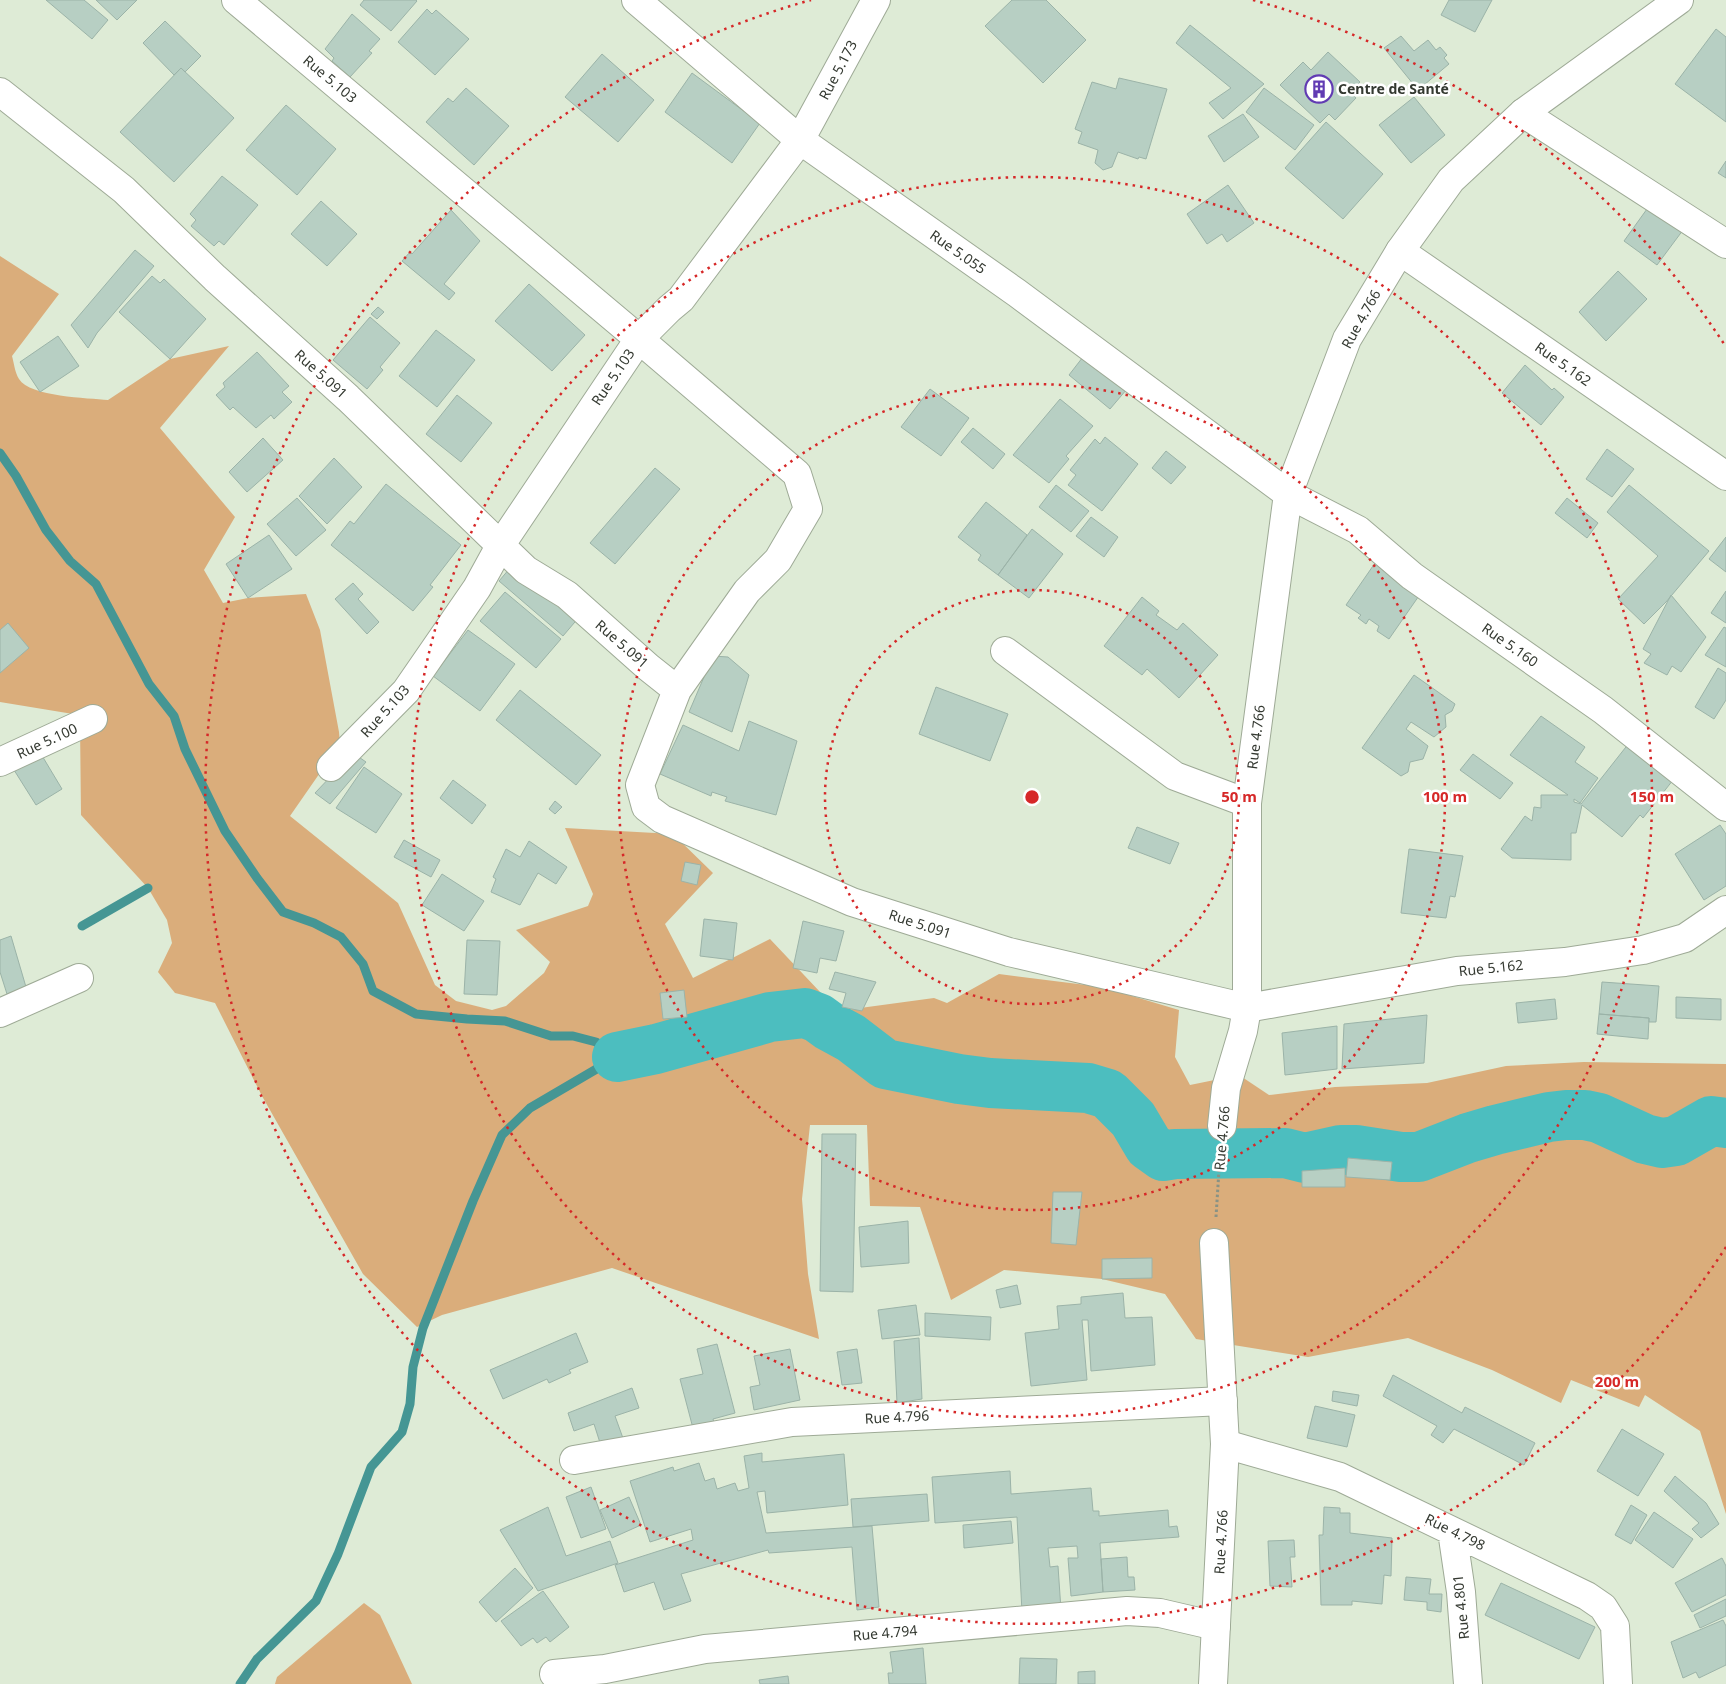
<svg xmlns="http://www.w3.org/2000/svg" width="1726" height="1684" font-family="'Noto Sans',sans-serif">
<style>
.green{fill:#daad7b}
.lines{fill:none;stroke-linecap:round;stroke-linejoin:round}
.stream{stroke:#459694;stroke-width:9}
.river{stroke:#4cbebf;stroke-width:50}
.building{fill:#b7cfc3;stroke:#9bb3a8}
.minor-casing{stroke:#9eaa96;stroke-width:30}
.tertiary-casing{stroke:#9eaa96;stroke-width:30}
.path{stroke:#899284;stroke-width:3;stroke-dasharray:2.5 2.5;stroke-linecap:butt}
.minor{stroke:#fff;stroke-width:28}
.tertiary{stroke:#fff;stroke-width:28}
.ring{fill:none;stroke:#d62828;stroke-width:2.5;stroke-dasharray:2.5 5}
.labels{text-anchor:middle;stroke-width:5;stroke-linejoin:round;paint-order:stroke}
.street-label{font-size:14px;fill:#343931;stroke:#fff}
.poi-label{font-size:14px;font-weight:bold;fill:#343931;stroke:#fff;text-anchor:start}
.centre{fill:#d62828;stroke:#fff;stroke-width:2.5}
.ring-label{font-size:15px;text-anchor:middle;font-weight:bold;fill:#d62828;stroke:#fff;stroke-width:5;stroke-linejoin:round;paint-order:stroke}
</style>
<rect width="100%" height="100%" fill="#deebd6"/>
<path class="green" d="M0 256 59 294 12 356C14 363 15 373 19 379 30 397 88 398 108 400L170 359 229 346 160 428 235 517 204 570 223 603 248 598 306 594 320 630 339 732 340 744 290 816 398 903 435 985 456 1001 492 1010 506 1006 544 973 550 962 516 930 588 906 593 894 565 828 673 834 713 873 665 924 693 978 770 939 838 1011 934 998 947 1003 999 974 1102 987 1179 1010 1175 1057 1190 1085 1239 1075 1269 1095 1335 1087 1427 1083 1506 1066 1584 1062 1726 1064V1514L1700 1431 1645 1395 1639 1407 1571 1380 1561 1403 1492 1370 1408 1338 1308 1357 1196 1339 1165 1294 1102 1279 1004 1270 951 1300 920 1207 870 1206 867 1125H810L802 1199 808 1274 819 1339 612 1268 442 1315 417 1327 363 1274 262 1096 215 1003 175 993 158 972 172 943 167 920 148 888 81 815 80 724 73 714 0 702Z
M364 1603 380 1615 412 1684H275L277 1677Z"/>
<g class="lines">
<path class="stream" d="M0 453 16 476 46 530 70 561 96 584 149 684 174 716 185 749 225 831 257 878 283 912 314 923 341 937 363 964 373 991 416 1014 467 1019 505 1021 551 1036H573L596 1042 617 1057 530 1108 502 1135 473 1201 423 1328 413 1367 410 1404 402 1432 371 1467 338 1554 316 1601 257 1659 240 1684
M82 926 148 888"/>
<path class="river" d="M617 1057 656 1049 770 1017 805 1013 818 1018 829 1026 851 1038 885 1064 959 1079 990 1083 1088 1088 1108 1094 1133 1119 1149 1146 1163 1156 1175 1154 1285 1153 1305 1158 1341 1150H1356L1401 1157H1419L1468 1138 1495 1130 1549 1117 1566 1115H1585L1599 1118 1645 1139 1662 1143 1676 1141 1711 1121 1726 1123"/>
</g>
<path class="building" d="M46 0H84L108 20 92 39Z
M96 0H137L117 20Z
M364 0H416L417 1 391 31 360 5Z
M1012 0H1046L1086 40 1043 83 985 26Z
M1449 0H1492L1475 32 1441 15Z
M427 9 432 14 436 10 469 39 435 75 398 42Z
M352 14 380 39 369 51 372 53 350 77 332 61 334 58 325 49Z
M165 21 201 56 185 72 181 68 174 75 143 43Z
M1190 25 1264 84 1223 119 1209 103 1231 88 1176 43Z
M1716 29 1726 37V122L1675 84Z
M1401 36 1414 51 1428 40 1436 50 1440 47 1447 55 1444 58 1449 64 1418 90 1384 48Z
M1328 52 1360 82 1350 92 1356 98 1335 120 1329 114 1320 123 1280 85 1303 62 1311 70Z
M602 54 654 100 618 142 565 97Z
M181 68 234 118 174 182 120 132Z
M692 73 760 123 732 163 665 112Z
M1119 78 1167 89 1146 159 1139 157 1138 159 1118 152 1112 167 1103 170 1095 163 1098 150 1078 143 1082 132 1075 129 1092 82 1116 89Z
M466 88 509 126 474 165 426 122 448 98 453 102Z
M1264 88 1314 125 1295 150 1246 112Z
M1414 97 1445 135 1411 163 1379 125Z
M286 105 336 149 297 195 246 150Z
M1243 114 1259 137 1224 162 1208 136Z
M1326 122 1383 174 1343 219 1285 168Z
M1726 161V178L1718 173Z
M222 176 258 205 224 245 219 241 214 246 191 226 196 220 190 214Z
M1228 185 1254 223 1227 242 1222 234 1207 244 1187 214Z
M321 201 357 234 327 266 291 234Z
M1652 202 1686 226 1657 265 1624 241Z
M451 210 480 241 444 284 455 293 449 300 402 261 410 252 412 254Z
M135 250 154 266 97 333 88 348 71 325Z
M1618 271 1647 299 1606 341 1579 312Z
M152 276 160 283 164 279 206 319 170 359 119 312Z
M529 284 585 335 552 371 495 321Z
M378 307 384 312 377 319 371 314Z
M370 317 400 343 380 367 383 370 367 389 333 360Z
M436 330 475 360 437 407 399 376Z
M58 336 79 366 40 392 20 362Z
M257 352 289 386 282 392 292 402 274 419 271 415 256 428 233 407 230 410 216 395 225 387 223 383Z
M1086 353 1127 389 1110 409 1069 375Z
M1525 365 1552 390 1554 388 1564 397 1541 425 1502 393Z
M930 389 969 418 941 456 901 427Z
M457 395 492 423 461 462 426 434Z
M1060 399 1093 426 1066 456 1069 459 1049 483 1013 455Z
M973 428 1005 454 993 469 961 442Z
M1105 437 1138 464 1102 511 1068 485 1076 475 1070 470 1095 439 1100 444Z
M263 438 283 460 247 492 229 472Z
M1607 449 1634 469 1612 497 1586 479Z
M1166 451 1186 467 1171 484 1152 468Z
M334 458 362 487 327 524 299 496Z
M655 468 680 489 615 564 590 543Z
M386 484 461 545 430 585 433 587 413 611 331 545 350 521 354 524Z
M1056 485 1089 511 1071 532 1039 507Z
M1629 485 1709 551 1666 602 1644 624 1618 599 1658 556 1607 512Z
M297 498 326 530 296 556 267 524Z
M1567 498 1598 523 1587 538 1555 513Z
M986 502 1027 535 998 575 978 560 981 555 958 537Z
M1091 517 1118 537 1104 557 1076 536Z
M1032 529 1063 554 1029 598 998 575Z
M269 535 292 569 248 598 226 564Z
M1726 537V572L1709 559Z
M522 554 586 609 563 636 499 581Z
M1375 563 1423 590 1389 639 1377 631 1379 626 1369 619 1366 624 1358 618 1361 615 1346 605Z
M353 583 363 594 358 599 379 622 367 634 335 599Z
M1726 591V623L1711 613Z
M505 592 561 639 536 668 480 621Z
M1671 595 1706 637 1681 672 1672 666 1667 675 1644 663 1651 654 1643 649Z
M1142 597 1159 611 1156 615 1177 630 1183 623 1218 655 1179 698 1147 669 1142 675 1104 646Z
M8 623 29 648 0 673V630Z
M1724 627 1726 628V667L1705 655Z
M468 630 515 664 480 711 433 676Z
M713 656 728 657 749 675 732 732 689 712Z
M1718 668 1726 673V700L1714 719 1695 707Z
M1414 675 1455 704 1452 711 1445 715 1446 727 1434 737 1411 722 1406 729 1428 746 1423 759 1410 762 1408 772 1401 776 1362 748Z
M936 687 1008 714 990 761 919 734Z
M520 690 601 755 576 785 496 720Z
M1541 716 1585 747 1575 762 1598 778 1580 803 1574 799V802L1581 804 1633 738 1677 775 1643 818 1640 815 1622 837 1582 805 1576 833H1571V860L1512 858 1501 849 1525 816 1532 821 1534 807 1541 808V795H1568L1510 755Z
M749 721 797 741 776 815 725 801 727 797 712 792 711 796 660 774 683 725 739 751Z
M353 753 366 762 330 804 315 793Z
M41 754 62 789 36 805 14 770Z
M1473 754 1513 783 1500 799 1460 770Z
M364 767 402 794 376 833 336 808Z
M453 780 486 805 472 824 440 798Z
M555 801 562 807 555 814 549 809Z
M1720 825 1726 834V886L1704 900 1675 854Z
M1137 827 1179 843 1170 864 1128 848Z
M404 840 440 860 431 877 394 857Z
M529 841 567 867 556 884 538 873 520 905 491 892 496 879 493 877 506 849 520 857Z
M1409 849 1463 856 1455 897 1450 896 1446 918 1401 913Z
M685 862 701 865 697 885 681 881Z
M442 874 484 901 464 931 422 905Z
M704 919 737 923 733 960 700 956Z
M803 921 844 931 836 961 820 958 817 973 793 968Z
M11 936 26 987 7 994 0 972V940Z
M467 940 500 941 497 995 464 994Z
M835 972 876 982 862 1011 842 1007 846 993 829 989Z
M1602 982 1659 986 1656 1022H1649V1018L1599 1014Z
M684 990 687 1017 663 1019 660 993Z
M1676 997 1721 999V1020L1676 1018Z
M1555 999 1557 1019 1518 1023 1516 1003Z
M1599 1014 1649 1018 1648 1039 1597 1034Z
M1427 1015 1424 1063 1342 1069 1344 1024Z
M1337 1026V1069L1285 1075 1282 1033Z
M822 1134H856L853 1292 820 1291Z
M1348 1158 1392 1162 1390 1180 1346 1177Z
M1345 1168V1187H1302V1171Z
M1053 1192H1082L1076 1245 1051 1243Z
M908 1221 909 1263 861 1267 859 1227Z
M1152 1258V1278L1102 1279V1259Z
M1017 1285 1021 1304 1000 1308 996 1290Z
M1123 1293 1125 1318 1152 1317 1155 1365 1091 1371 1088 1320H1082L1087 1380 1031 1386 1025 1333 1059 1329 1057 1306 1081 1304V1297Z
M916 1305 920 1335 882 1339 878 1310Z
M925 1313 991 1317 990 1340 925 1336Z
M576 1333 588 1362 569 1370 571 1373 549 1383 547 1379 503 1399 490 1370Z
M919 1338 922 1399 897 1403 894 1341Z
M717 1344 735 1413 713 1419 715 1426 694 1432 680 1379 703 1374 697 1349Z
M790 1349 800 1400 754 1410 750 1387 760 1385 754 1356Z
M857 1349 862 1383 842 1385 837 1352Z
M1393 1375 1462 1413 1465 1407 1535 1443 1524 1465 1454 1429 1443 1443 1431 1435 1437 1426 1383 1396Z
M632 1388 639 1408 615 1416 624 1441 602 1449 594 1424 574 1431 568 1413Z
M1333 1391 1359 1395 1357 1406 1332 1401Z
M1315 1406 1355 1415 1347 1447 1307 1438Z
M1622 1429 1664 1454 1638 1496 1597 1471Z
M762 1453V1462L844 1454 848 1505 767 1513 765 1491 757 1492 766 1533 872 1526 879 1607 857 1610 852 1547 769 1553 768 1550 681 1574 691 1601 664 1610 654 1582 624 1592 615 1565 693 1540 691 1529 650 1542 630 1481 673 1467 674 1471 699 1463 705 1481 714 1478 717 1489 735 1483 738 1491 749 1488 744 1456Z
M1010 1471 1011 1494 1091 1488 1093 1511H1099V1516L1168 1510 1169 1527 1177 1526 1179 1537 1100 1543 1103 1592 1071 1596 1068 1558H1078L1077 1546 1048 1548 1050 1567 1058 1566 1061 1610 1022 1612 1017 1517 935 1523 932 1477Z
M1675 1476 1706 1503 1719 1524 1701 1538 1692 1529 1699 1523 1664 1491Z
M591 1487 606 1529 581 1538 566 1497Z
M927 1494 929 1521 853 1527 851 1499Z
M629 1497 641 1525 612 1538 600 1510Z
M1631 1505 1647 1515 1631 1544 1615 1535Z
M548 1507 566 1556 610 1541 618 1563 538 1591 500 1530Z
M1324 1507 1340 1508V1513H1350V1533L1392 1538 1391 1576 1384 1575 1382 1604 1352 1601V1605H1321L1319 1535H1323Z
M1654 1512 1693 1539 1673 1568 1635 1540Z
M1011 1521 1013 1543 964 1548 963 1525Z
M1294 1540 1295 1557H1290L1292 1587 1270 1586 1268 1541Z
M1127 1557 1128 1577H1134L1135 1590 1103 1592 1101 1559Z
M1722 1558 1726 1566V1595L1692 1612 1675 1583Z
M515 1568 533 1588 496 1622 479 1602Z
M1406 1577 1431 1579 1429 1594H1442L1441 1612 1427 1610V1602L1404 1600Z
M1501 1583 1595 1627 1579 1659 1485 1615Z
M543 1591 569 1627 550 1642 546 1637 537 1643 533 1638 521 1646 501 1621Z
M1726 1599V1616L1700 1628 1694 1615Z
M1723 1620 1726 1626V1665L1699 1678 1696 1672 1683 1678 1671 1642Z
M923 1648 926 1684H889L888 1673H893L890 1652Z
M1020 1658 1057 1659 1056 1684H1019Z
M1095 1671V1684H1078V1672Z
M788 1676 789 1684H760L759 1680Z"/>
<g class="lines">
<g class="minor-casing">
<path id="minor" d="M236 0 639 339 500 546 477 588 406 691 331 767
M0 92 124 190 215 278 348 398 526 570 567 595 648 667 677 690 640 785 646 807 662 819 852 902 1009 952 1247 1008 1457 971 1565 962 1643 950 1685 938 1726 910
M1523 113 1726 244
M1400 251 1726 476
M1288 494 1358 530 1412 576 1603 710 1726 807
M1005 651 1175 776 1247 803
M677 690 747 591 778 560 808 509 797 474 639 339 669 309 681 299 800 140 876 0
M0 762 93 719
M0 1013 79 978
M1225 1444 1340 1477 1587 1596 1603 1607 1615 1626 1618 1684
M574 1460 792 1422 1223 1401
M1452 1531 1461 1592 1468 1684
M554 1674 605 1669 705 1649 1127 1611 1160 1613 1216 1626"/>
</g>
<g class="tertiary-casing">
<path id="tertiary" d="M636 0 800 140 1017 293 1288 494
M1222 1126 1226 1088 1243 1031 1247 1008V803L1288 494 1347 339 1400 251 1451 180 1523 113 1679 0
M1213 1684 1225 1444 1214 1243"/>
</g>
<path class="path" d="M1216 1217 1220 1154"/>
<use href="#minor" class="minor"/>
<use href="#tertiary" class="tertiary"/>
</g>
<g class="ring">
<circle cx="1032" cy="797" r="207"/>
<circle cx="1032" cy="797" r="413"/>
<circle cx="1032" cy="797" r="620"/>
<path d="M1726 1247A827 827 0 1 1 811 0M1253 0A827 827 0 0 1 1726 347"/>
</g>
<defs>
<g id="building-ring" transform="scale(1.4375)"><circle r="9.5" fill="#fff" stroke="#613bb3" stroke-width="1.5"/><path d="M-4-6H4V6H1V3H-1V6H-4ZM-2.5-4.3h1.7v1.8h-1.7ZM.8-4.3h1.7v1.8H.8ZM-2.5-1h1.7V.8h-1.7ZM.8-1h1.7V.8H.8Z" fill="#613bb3"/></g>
</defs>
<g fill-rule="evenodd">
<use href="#building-ring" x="1319" y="89"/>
</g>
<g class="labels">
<g class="street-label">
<text transform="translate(838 70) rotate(-62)" y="5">Rue 5.173</text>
<text transform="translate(330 79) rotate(40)" y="5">Rue 5.103</text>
<text transform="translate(958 252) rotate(35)" y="5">Rue 5.055</text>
<text transform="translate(1361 319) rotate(-61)" y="5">Rue 4.766</text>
<text transform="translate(1563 364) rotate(35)" y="5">Rue 5.162</text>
<text transform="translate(321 374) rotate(42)" y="5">Rue 5.091</text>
<text transform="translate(613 377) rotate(-56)" y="5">Rue 5.103</text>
<text transform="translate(622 644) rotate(41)" y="5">Rue 5.091</text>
<text transform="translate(1510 645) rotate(35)" y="5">Rue 5.160</text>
<text transform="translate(385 711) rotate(-48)" y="5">Rue 5.103</text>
<text transform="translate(1256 737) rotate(-83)" y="5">Rue 4.766</text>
<text transform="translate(47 741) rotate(-25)" y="5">Rue 5.100</text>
<text transform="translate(920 924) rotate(18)" y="5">Rue 5.091</text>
<text transform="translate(1491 968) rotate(-6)" y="5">Rue 5.162</text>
<text transform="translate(1222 1138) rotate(-85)" y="5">Rue 4.766</text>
<text transform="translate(897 1417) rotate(-3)" y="5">Rue 4.796</text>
<text transform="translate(1455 1532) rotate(26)" y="5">Rue 4.798</text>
<text transform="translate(1221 1542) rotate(-87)" y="5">Rue 4.766</text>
<text transform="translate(1461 1607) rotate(-96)" y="5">Rue 4.801</text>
<text transform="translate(885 1633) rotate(-5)" y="5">Rue 4.794</text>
</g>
<g class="poi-label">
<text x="1338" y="94">Centre de Santé</text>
</g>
</g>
<circle cx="1032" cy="797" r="8" class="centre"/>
<g class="ring-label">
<text x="1239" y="802">50 m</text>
<text x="1445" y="802">100 m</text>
<text x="1652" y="802">150 m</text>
<text x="1617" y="1387">200 m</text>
</g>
</svg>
